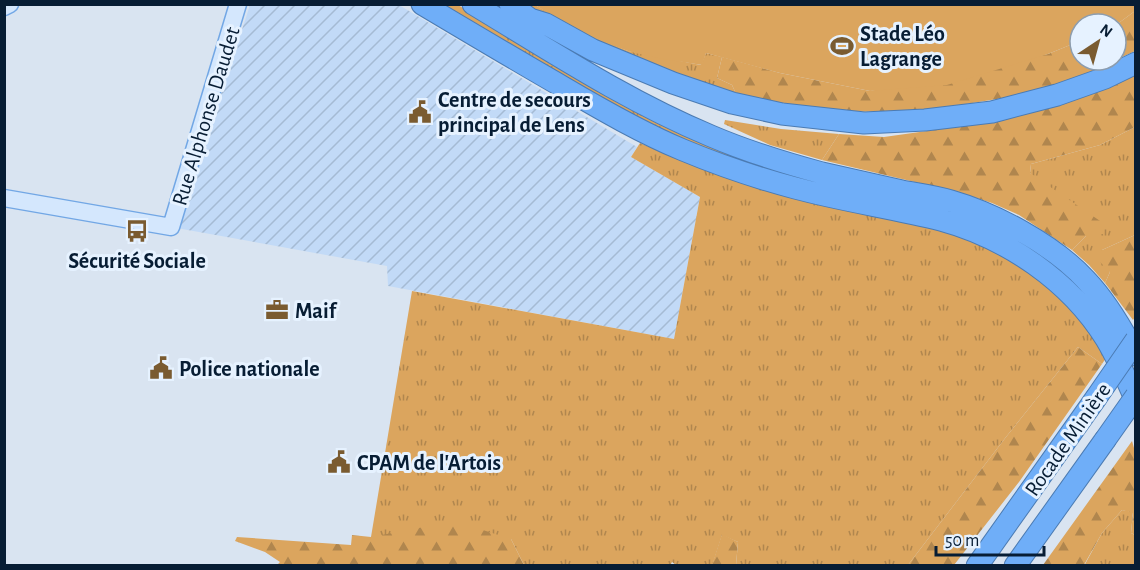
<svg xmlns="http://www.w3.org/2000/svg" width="1140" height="570" font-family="'Alegreya Sans',sans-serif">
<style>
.industrial{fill:url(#industrial-furrows)}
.grass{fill:url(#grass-tufts)}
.forest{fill:url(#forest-firs)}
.park{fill:#dba55e}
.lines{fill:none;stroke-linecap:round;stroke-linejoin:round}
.secondary-casing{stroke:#72a7e5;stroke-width:19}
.motorway-casing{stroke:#4b7bb3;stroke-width:23}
.secondary{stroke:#d4e7fd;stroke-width:16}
.motorway{stroke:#6faef8;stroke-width:21}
.motorway-bridge-casing{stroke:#4b7bb3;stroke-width:23;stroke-linecap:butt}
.motorway-bridge{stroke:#6faef8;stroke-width:21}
.labels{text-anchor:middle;stroke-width:6;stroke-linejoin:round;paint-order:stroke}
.poi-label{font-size:22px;font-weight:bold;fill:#071d34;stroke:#e6f2ff;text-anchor:start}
.street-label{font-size:22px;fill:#071d34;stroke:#e6f2ff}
</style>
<defs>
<pattern id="industrial-furrows" width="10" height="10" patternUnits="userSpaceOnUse" patternTransform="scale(1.5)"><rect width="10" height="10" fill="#c2daf7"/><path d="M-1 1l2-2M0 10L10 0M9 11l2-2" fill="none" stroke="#a5bbd4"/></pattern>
<pattern id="grass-tufts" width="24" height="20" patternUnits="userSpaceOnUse" patternTransform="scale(1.5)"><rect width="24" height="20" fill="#dba55e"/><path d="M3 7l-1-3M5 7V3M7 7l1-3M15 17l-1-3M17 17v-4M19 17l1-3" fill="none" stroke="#b0864e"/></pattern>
<pattern id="forest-firs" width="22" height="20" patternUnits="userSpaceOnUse" patternTransform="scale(1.5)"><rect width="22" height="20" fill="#dba55e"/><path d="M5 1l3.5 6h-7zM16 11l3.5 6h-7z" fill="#b0864e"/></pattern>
</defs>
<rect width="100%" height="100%" fill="#d9e4f1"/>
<path class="industrial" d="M250 5H399L637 147 631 157 700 197 674 339 388 286 387 266 171 227 219 100Z"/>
<path class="grass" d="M440 5H458L596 87 817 178 816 182C765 169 715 156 668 134 589 98 515 49 440 5Z
M525 5H535L572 26 601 40 628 51 701 65 706 53 722 57 717 78 732 85 737 96 616 57Z
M725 120 781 129 839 134 822 160 770 145 724 124Z
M1135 127V235L1102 250 1110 272 1105 283 1089 265 1072 250 1086 236 1030 173 1031 164 1100 145Z
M640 143 705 170 924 224 983 244 1016 262 1053 292 1084 323 1108 355 1102 364 1078 347 1006 437 908 565H736L738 542 722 535 712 566 676 565 672 562 670 566 524 565 511 539 371 537 412 291 674 339 700 197 631 157Z
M1122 510 1133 512 1131 533 1135 535V565L1084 566 1102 533Z"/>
<path class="forest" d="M1135 11V51L1052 90 924 111 821 112 737 96 732 85 717 78 722 57 780 73 870 91 1048 54 1080 41V60H1116V25Z
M1135 75V127L1100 145 1031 164 1030 173 1103 223V234L1086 236 1072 250 1019 215 992 203 961 193 822 160 839 134 884 137 991 122 1080 98Z
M1135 235 1136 316 1133 320 1105 283 1110 272 1099 261 1102 250Z
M1078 347 1102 364 1019 482 954 565H908L1006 437Z
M1132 441 1136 455 1135 535 1131 533 1133 513 1122 510 1102 533 1084 565H1043Z
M455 521 511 539 524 565H277L280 562 265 552 235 541 237 537 351 545 352 535 371 537Z
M722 534 738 542 736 565H712Z"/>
<path class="park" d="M1135 4V11L1116 25V24H1080V41L1048 54 947 85 870 91 780 73 706 53 702 65C677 61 652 58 628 51 595 40 564 23 535 5Z"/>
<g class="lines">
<g class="secondary-casing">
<path id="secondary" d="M4 7 10 4
M4 198 171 227 238 4"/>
</g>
<g class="motorway-casing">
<path id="motorway" d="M422 4C469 32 516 60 563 87 602 110 642 133 683 150 719 165 757 178 795 188 843 201 893 208 941 220 1007 238 1070 281 1106 339 1118 359 1127 380 1136 401
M473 4C551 51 627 101 711 136 746 151 785 163 822 173 849 179 875 185 902 191 918 194 935 196 951 201 996 214 1054 245 1086 280 1107 302 1122 328 1136 355
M510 4 530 19 539 27
M530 19 546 24 593 50 673 83 732 103 782 114 864 123 925 120 992 112 1057 95 1105 78 1136 63
M977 566 1096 398
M1015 566 1105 440"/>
</g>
<use href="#secondary" class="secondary"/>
<use href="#motorway" class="motorway"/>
<g class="motorway-bridge-casing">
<path id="motorway-bridge" d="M1096 398 1136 340
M1105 440 1136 396"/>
</g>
<use href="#motorway-bridge" class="motorway-bridge"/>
</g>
<defs>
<g id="stadium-bare" transform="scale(1.8)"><path d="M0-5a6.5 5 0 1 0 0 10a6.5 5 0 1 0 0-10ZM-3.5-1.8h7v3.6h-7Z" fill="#7a5b30" stroke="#e6f2ff" stroke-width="2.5" paint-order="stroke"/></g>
<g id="civic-bare" transform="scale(1.8)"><path d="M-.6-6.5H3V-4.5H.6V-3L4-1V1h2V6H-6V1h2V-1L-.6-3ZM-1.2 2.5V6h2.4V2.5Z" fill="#7a5b30" stroke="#e6f2ff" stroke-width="2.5" paint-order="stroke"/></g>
<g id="bus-bare" transform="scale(1.8)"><path d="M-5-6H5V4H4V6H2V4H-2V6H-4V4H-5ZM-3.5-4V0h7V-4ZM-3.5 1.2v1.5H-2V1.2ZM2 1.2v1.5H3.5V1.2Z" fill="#7a5b30" stroke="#e6f2ff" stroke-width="2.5" paint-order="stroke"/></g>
<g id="office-bare" transform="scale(1.8)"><path d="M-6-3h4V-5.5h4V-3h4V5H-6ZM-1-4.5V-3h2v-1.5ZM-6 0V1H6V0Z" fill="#7a5b30" stroke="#e6f2ff" stroke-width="2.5" paint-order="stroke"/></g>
</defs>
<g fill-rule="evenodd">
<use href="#stadium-bare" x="842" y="46"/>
<use href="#civic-bare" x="420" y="112"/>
<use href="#bus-bare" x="137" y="231"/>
<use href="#office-bare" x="277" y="310"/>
<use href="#civic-bare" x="161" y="368"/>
<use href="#civic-bare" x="339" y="462"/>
</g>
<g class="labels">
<g class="poi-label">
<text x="860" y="41">Stade Léo<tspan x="860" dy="25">Lagrange</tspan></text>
<text x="438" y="107">Centre de secours<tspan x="438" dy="25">principal de Lens</tspan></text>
<text x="137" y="268" text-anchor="middle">Sécurité Sociale</text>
<text x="295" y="318">Maif</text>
<text x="179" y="376">Police nationale</text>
<text x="357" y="470">CPAM de l'Artois</text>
</g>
<g class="street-label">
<text transform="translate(205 116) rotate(-73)" y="8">Rue Alphonse Daudet</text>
<text transform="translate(1067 439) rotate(-55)" y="8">Rocade Minière</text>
</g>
</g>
<rect width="1140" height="570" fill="none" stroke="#071d34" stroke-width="12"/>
<g transform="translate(1098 42) rotate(36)"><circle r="28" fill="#e6f2ff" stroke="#8d9dae" stroke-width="1.5"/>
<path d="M0-4.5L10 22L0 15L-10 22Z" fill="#7a5b30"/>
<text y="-9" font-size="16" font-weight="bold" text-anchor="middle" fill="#071d34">N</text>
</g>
<path d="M936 546v9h108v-9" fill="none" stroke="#071d34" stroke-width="3"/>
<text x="945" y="546" font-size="18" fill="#071d34" stroke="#e6f2ff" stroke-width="4.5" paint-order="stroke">50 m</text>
</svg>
